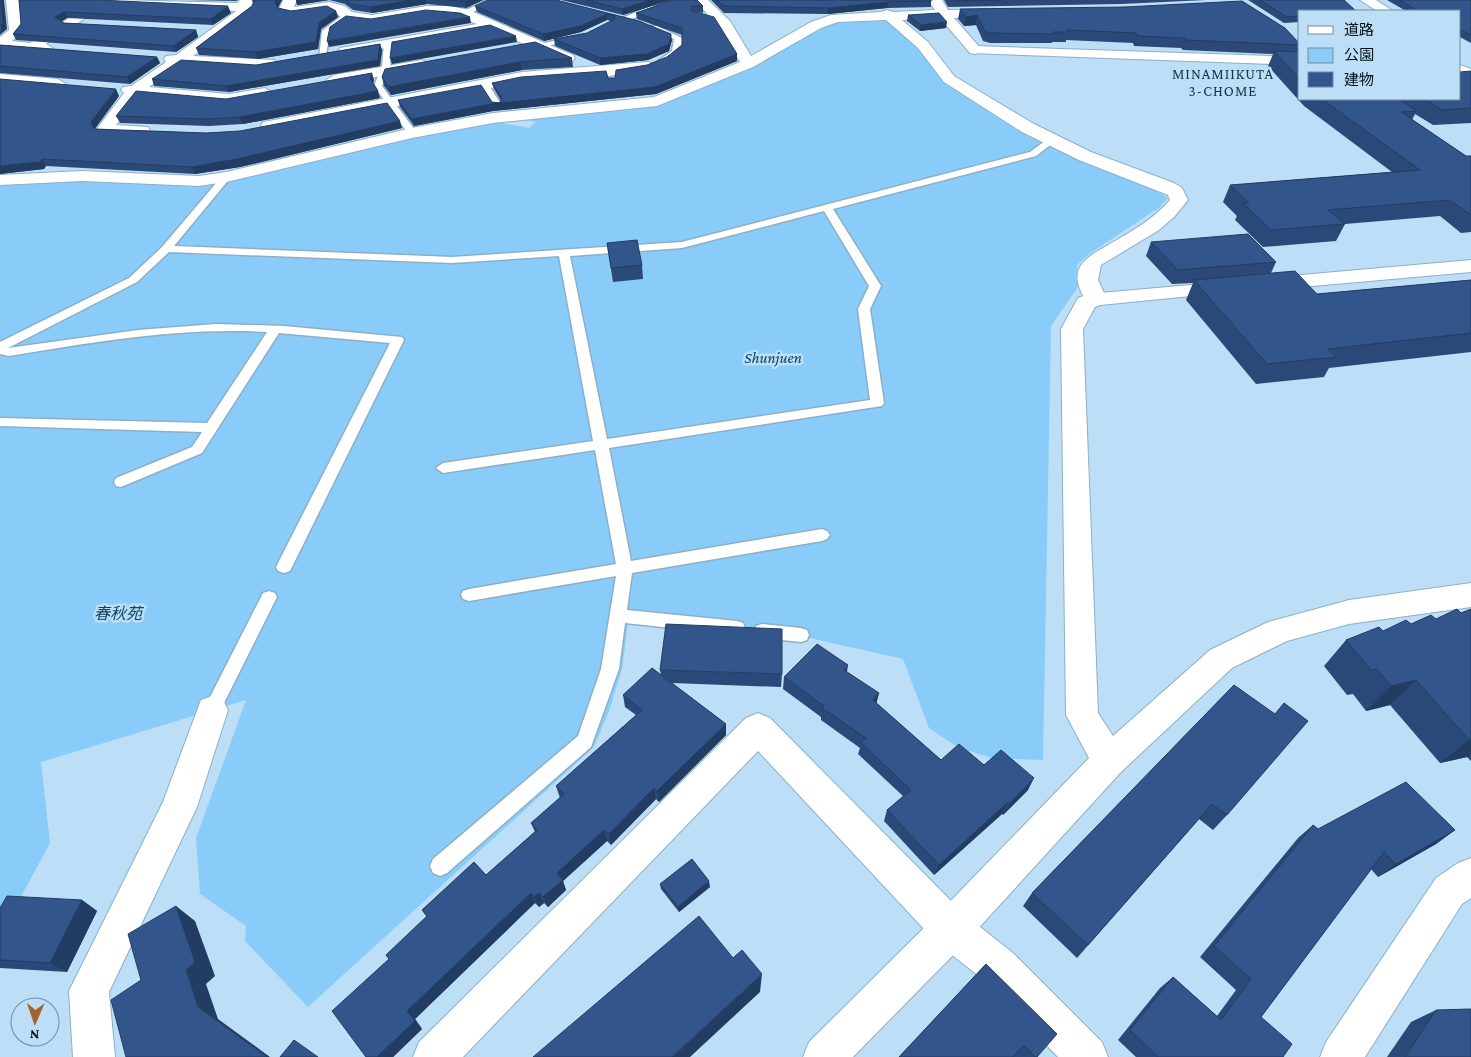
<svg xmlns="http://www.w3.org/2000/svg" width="1471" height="1057" font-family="'Crimson Pro','Noto Sans JP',serif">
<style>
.green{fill:#89ccf9}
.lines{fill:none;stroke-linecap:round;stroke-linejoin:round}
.service-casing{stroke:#8dafc6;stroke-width:3}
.minor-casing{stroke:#8dafc6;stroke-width:2}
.tertiary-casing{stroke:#8dafc6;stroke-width:2}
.service{fill:#fff;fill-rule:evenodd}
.minor{fill:#fff;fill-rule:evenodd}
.tertiary{fill:#fff;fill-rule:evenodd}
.wall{fill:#2b4978}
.shaded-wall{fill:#233c62}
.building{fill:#32558c;stroke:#233c62}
.labels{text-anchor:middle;stroke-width:5;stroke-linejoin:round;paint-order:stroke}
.far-neighbourhood-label{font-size:15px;letter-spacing:1px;fill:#163548;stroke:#bcdef7}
.park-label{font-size:16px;font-style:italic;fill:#0a4564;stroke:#bcdef7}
</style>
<rect width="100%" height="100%" fill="#bcdef7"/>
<path class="green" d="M844 19H885L915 45 943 81 973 101 1062 152 1151 187 1168 198 1160 207 1089 254 1077 265 1078 287 1051 326 1043 760 992 758 959 748 929 728 903 659 810 638 628 624 622 669 609 711 594 747 308 1007 245 941 246 926 200 894 196 838 246 700 41 762 50 843 0 935V183L71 180 197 185 416 135 490 121 529 128 536 122 515 118 658 103 827 23Z"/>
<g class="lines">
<g class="service-casing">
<path id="service" d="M487 0H497L467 15 460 13Z
M653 5 660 7 627 21 620 19Z
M344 14 351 16 330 32 326 55 319 57 322 31Z
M651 26H657L682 38C683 51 674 60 662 63L658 61 672 51 674 39 651 30Z
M573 37H576V41L538 47 534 45Z
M388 42 392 44 390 66 382 86 417 133 415 135H409L374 86 382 66 384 44Z
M481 82H487L502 106 501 108H495L480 84Z
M1049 138 1057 140 1036 156 833 209 881 286 870 309 884 403 882 406 609 448 631 561 822 529 827 531 830 535 827 539 822 541 632 573 627 610 737 621 743 623 745 628 743 633 737 635 625 623 619 669 591 747 447 873 440 876 433 873 430 866 433 859 578 736 601 669 616 576 469 601 463 599 461 595 463 591 469 589 616 564 595 450 443 473 436 468 443 463 593 441 559 256 452 263 169 252 137 282 8 348 138 330 216 324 284 326 402 337 404 340 292 567 290 571 284 573 278 571 276 567 390 343 279 333 202 453 121 487 116 486 114 482 116 478 192 447 202 432 0 426V418L207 423 267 332C181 327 94 342 9 356L0 354V342L129 278 162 247 223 175 231 177 174 246 452 257 682 242 1030 152ZM824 211 869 286 858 309 870 400 607 439 570 256 682 248Z
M269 591 275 593 277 597 218 715 212 718 206 715 203 710 206 705 263 593Z
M762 624 801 628 807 630 809 635 807 640 801 642 762 638 756 636 754 631 756 626Z"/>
</g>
<g class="minor-casing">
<path id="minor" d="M6 0H20L23 31 12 41 30 43 97 0H113L46 44 53 48 46 52 0 49V37L9 30Z
M117 0 237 3 240 0H255L251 5 255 8 253 11 193 56 275 60 277 63 275 66 258 69 182 64 149 87 229 94 265 88 273 93C260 111 162 98 139 96L116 125 148 127 150 131 148 135 98 134 96 130 124 93 121 90 123 87 131 86 166 62 164 59 166 56 176 55 236 11 122 6 117 5Z
M283 0H297L294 7 329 2 345 6 352 12 372 15 427 6H450L469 10 573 55 575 58 573 61H563L491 30 345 55 340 54 338 51 340 48 477 24 450 14H427L372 23 343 19 335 12 329 10 293 15 281 12 279 9Z
M694 0H708L730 21 751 56 811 22 831 15 881 12 887 10 893 12 935 10 930 3 933 0H942L948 10 1002 9 1004 12 997 16 954 18 982 50 975 54 970 53 940 18 902 20 928 42 954 76 1034 124 1091 152 1174 183 1182 188 1188 200 1174 217 1159 230 1101 265 1098 280 1107 299 1104 304 1096 305 1088 304C1061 264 1091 256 1120 238 1138 228 1156 216 1170 200L1168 195 1079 160 1022 132 944 82 918 48 886 20 838 22 821 28 753 67 657 106 493 123 412 138 226 182 199 186 82 181 0 185V175L82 171 199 176 226 172 412 128 493 113 654 97 740 62 719 26Z
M422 60 429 64 427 67 334 85 326 80 334 75Z
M647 62 652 63 654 66 652 69 609 76 522 82 269 131 263 130 261 126 263 122 269 121 522 72Z
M0 74 58 79 66 84 58 89 0 84Z
M212 696 223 700 228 710 197 807 109 992 115 1057H73L69 991 163 802 201 700Z
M758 713 770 718 965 915 1013 953 1102 1042 1108 1057H1058L985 981 937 943 758 751 463 1057H413L419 1042 746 718Z
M1471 858V898L1462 904 1365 1057H1320L1326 1042 1436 878 1458 863Z"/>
</g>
<g class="tertiary-casing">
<path id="tertiary" d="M1360 0H1376L1393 11H1377Z
M975 46 1300 57V65L970 53 968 50Z
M1460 65 1471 69V81L1460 75Z
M1471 260V272L1268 290 1261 288 1258 284 1261 280 1268 278Z
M1225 282 1232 284 1235 288 1232 292 1100 305 1095 307 1083 329 1098 713 1113 736 1210 650 1268 622 1349 600 1471 583V607L1349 624 1287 641 1232 668 1121 772 965 943 853 1057H803L809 1042 937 915 1089 758 1066 715 1061 329 1078 298 1088 294Z"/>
</g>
<use href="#service" class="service"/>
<use href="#minor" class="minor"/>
<use href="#tertiary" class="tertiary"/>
</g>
<path class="wall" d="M19 0 231 13 213 25 67 18 61 22 64 23 196 30 198 37 176 52 16 40 13 34 21 24Z
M185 0H238L236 1Z
M252 0H282L278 8 291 11H336L338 17 321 29 318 49 258 59 199 55 196 48 252 6 253 4Z
M296 0H483L466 8 427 4 372 13 353 10 345 4 329 0 297 5Z
M556 0 639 21 672 40 669 51 648 60 600 65 555 46 554 39 587 33 611 21 607 20 581 32 544 41 477 12 475 6Z
M561 0H671L623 15Z
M672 0 703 6V13L696 12 737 54V61L656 94 493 111 414 126 400 107 398 100 492 102 500 103 501 101 494 89 492 83 608 78H615L667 57 682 45V35L637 19 636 13Z
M711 0H931V7L887 8 828 14 724 13Z
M944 0H1206L1121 4 948 7Z
M1248 0H1344L1300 11V22L1284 23Z
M1387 0H1471V43L1460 37V11H1406Z
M960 9 1300 44V49L1298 52H1300V99H1460L1471 71V123L1433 125 1415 114 1412 120 1466 156H1471V232L1461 233 1440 216 1345 224 1336 241 1263 247 1235 220 1237 216 1223 202 1230 185 1392 172 1304 106 1268 66 1273 54 1183 50 1181 48 1134 46 1133 43 1066 40V42H1052V43H990L983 41 976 25 964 26 958 19Z
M908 15 946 28 920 31 907 21Z
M380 44 382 50 380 66 229 92 154 86 152 79 256 65Z
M0 45 157 57 160 63 130 84 0 73Z
M572 58 573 67 522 70 391 95 384 86 382 77 385 69Z
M374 80 373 83 380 98 243 124 209 126 120 123 116 116 226 99Z
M119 96 95 129 206 133 402 128 240 167 195 174 46 166 44 169 0 174Z
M1151 242 1276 262 1271 273 1317 294 1471 280V352L1329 368 1324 377 1256 384 1186 300 1193 283 1172 284 1146 256Z
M607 243 642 265 643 279 613 282Z
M1471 609V761L1467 757 1440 763 1390 705 1366 711 1353 694 1347 695 1324 666 1346 640 1411 624 1436 619 1461 613Z
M660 670 782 674 781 687 672 683 726 724V735L659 802 656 799 611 845 607 841 563 881 566 890 548 907 544 903 539 907 535 903 415 1019 422 1029 393 1057H366L389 959 427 917 422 910 486 875 535 832 531 823 560 798 556 786 636 715 625 707 623 695 661 675Z
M847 672 879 693 876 703 941 760 984 765 1028 790 1003 815 1002 814 934 875 884 821 887 810 903 796 858 754 860 748 821 720V717L783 689 784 677Z
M1234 685 1227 815 1213 830 1199 819 1077 958 1023 906 1032 893Z
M1313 825 1318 829 1455 830 1436 844 1378 877 1371 869 1261 1017 1283 1057H1136L1118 1040 1160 988 1173 977 1217 1016 1236 990 1200 957 1298 838Z
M660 884 710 887 679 912 661 889Z
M82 900 97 911 67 972 0 968V908Z
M986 964 1037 1057H899Z
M1436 1010 1471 1057H1387L1411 1022Z"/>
<path class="shaded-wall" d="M1 0H4L7 29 0 35Z
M276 0H282L277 8 275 2Z
M296 0H329L297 5Z
M413 0H426L427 4 372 13 370 7Z
M468 0H483L466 8 465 2Z
M651 0H671L623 15 622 9Z
M888 2 887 8 828 14V8Z
M228 6 231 13 213 25 211 19Z
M336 11 338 17 321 29 318 49 258 59 255 52 319 23Z
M64 12 67 18 58 23 55 17Z
M607 14V20L581 32 544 41 543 34Z
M977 15 976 25 964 26 966 17Z
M470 17 471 23 329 47 327 41Z
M947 22 946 28 920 31 921 25Z
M196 30 198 37 176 52 174 46Z
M671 34 672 40 669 51 648 60 600 65V58Z
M516 36 517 42 392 64 390 58Z
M380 44 382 50 380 66 229 92 226 86Z
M737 54V61L656 94 493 111 414 126 412 119 491 104Z
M157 57 160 63 130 84 127 77Z
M520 62 522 70 391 95 389 87Z
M372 73 374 80 372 85 370 78Z
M116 89 119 96 94 129 98 136 91 122Z
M378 91 380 98 243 124 240 117Z
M400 121 402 128 240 167 195 174 192 167Z
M42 159 46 166 44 169 0 174V166Z
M848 665 846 678 844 670Z
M1416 680 1390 705 1366 711 1391 686Z
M879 693 876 705 873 700Z
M726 724V735L659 802 657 791Z
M1471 739V754L1467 757 1440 763 1469 740Z
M1034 778 1028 790 1003 815 1009 804Z
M654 788 656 799 611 845 609 834Z
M1008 802 1002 814 934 875 939 865Z
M604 830 607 841 563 881 566 890 548 907 543 897 557 873Z
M1455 830 1436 844 1378 877 1396 864Z
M709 881 710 887 679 912 678 907Z
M531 893 535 903 415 1019 422 1029 393 1057H377L407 1011Z
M539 893 544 903 539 907 534 897Z
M82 900 97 911 67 972 50 963Z
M176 906 195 921 215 976 206 984 218 1019 270 1057H267L198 1007 186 970Z
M762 974 760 992 690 1057H672Z"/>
<path class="building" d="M0 0H1L3 23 0 26Z
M19 0H98L228 6 211 19 64 12 55 17 64 23 196 30 174 46 13 34 21 24Z
M253 0H276L275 2 278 8 291 11 327 6 336 11 319 23 316 42 255 52 196 48 252 6 255 1Z
M346 0H413L370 7 351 4Z
M448 0H468L465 2Z
M488 0H556L639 21 671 34 669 44 647 54 600 58 554 39 587 33 615 19V16L607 14 581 26 543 34 475 6Z
M586 0H651L622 9Z
M672 0H697L703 6H692V11L714 17 737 54 655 87 491 104 412 119 398 100 481 85 492 102 500 103 502 98 492 83 521 77 606 71 608 78H615L616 70 647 65 667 57 682 45V28L636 13Z
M717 0H931V1L888 2 828 8 724 6Z
M949 0H1000L949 1Z
M1260 0H1344L1356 11H1300V16L1287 17Z
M1399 0H1471V35L1460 29V11H1418Z
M1242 1 1285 28 1300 44V45L1186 40 1185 38 1137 36 1136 33 1067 30 1068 32H1053L1054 34 991 33 985 31 977 15 966 17 960 9 1124 7Z
M426 10 460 13 470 17 327 41 330 27 346 16 371 19Z
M939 13 947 22 921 25 908 15Z
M490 25 516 36 390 58 392 42Z
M535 42 572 58 520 62 389 87 382 77 385 69Z
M380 44 378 60 226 86 152 79 181 60 256 65Z
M0 45 157 57 127 77 0 66Z
M1274 51 1300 52V79Z
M1471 71V108L1442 110 1425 99H1460V72Z
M372 73 370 78 378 91 240 117 206 119 116 116 136 91 226 99Z
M0 79 116 89 91 122 94 129 206 133 240 131 387 103 400 121 237 159 192 167 42 159 40 162 0 166Z
M1322 99H1399L1417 111 1401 112 1466 156H1471V215L1450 200 1328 210 1345 224 1271 230 1243 203H1249L1230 185 1420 170Z
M1248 234 1276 262 1178 270 1151 242Z
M637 240 642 265 611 268 607 243Z
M1295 271 1317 294 1471 280V333L1328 349 1336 357 1267 364 1194 280Z
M1457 609 1461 613 1471 609V739L1469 740 1416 680 1391 686 1377 669 1371 670 1346 640 1379 627 1383 631 1406 620 1411 624 1431 615 1436 619Z
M666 624 782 629V674L660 670Z
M817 644 848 665 844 670 879 693 873 700 941 760 959 744 984 765 1001 750 1034 778 1009 804 1008 802 939 865 887 810 911 790 861 743 866 738 822 708 824 706 784 677Z
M652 668 726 724 657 791 654 788 609 834 604 830 557 873 563 880 543 897 539 893 534 897 531 893 407 1011 415 1021 377 1057H366L332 1011 389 959 386 955 427 916 422 910 474 862 486 875 537 830 531 823 564 794 556 786 642 710 623 695Z
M1234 685 1275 714 1284 703 1308 721 1227 815 1212 804 1088 945 1032 893Z
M1406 782 1455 830 1396 864 1384 852 1261 1017 1292 1044 1283 1057H1158L1130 1030 1173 977 1221 1020 1251 979 1214 946 1313 825 1318 829Z
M692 859 709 881 678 907 660 884Z
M7 896 82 900 50 963 0 960V908Z
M176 906 195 962 186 970 198 1007 267 1057H126L111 1000 141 980 128 934Z
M699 916 733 958 742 950 762 974 672 1057H533Z
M986 964 1057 1034 1037 1057H1035L1024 1045 1013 1057H899Z
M1471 1009V1057H1405L1436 1010Z
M294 1040 318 1057H280Z"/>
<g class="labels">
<g class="far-neighbourhood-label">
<text x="1223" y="79">MINAMIIKUTA<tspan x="1223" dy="17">3-CHOME</tspan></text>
</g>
<g class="park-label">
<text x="773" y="363">Shunjuen</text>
<text x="118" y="619">春秋苑</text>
</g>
</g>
<rect x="1298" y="10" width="162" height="90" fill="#bcdef7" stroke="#738c9f"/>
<rect x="1308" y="26" width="25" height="8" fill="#ffffff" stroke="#738c9f"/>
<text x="1344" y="35" font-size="15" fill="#06121a">道路</text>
<rect x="1308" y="48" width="25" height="15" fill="#89ccf9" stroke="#738c9f"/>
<text x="1344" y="60" font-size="15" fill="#06121a">公園</text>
<rect x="1308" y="72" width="25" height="15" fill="#32558c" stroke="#738c9f"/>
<text x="1344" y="85" font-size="15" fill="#06121a">建物</text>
<g transform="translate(35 1022) rotate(182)"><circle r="24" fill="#bcdef7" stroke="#738c9f"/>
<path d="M0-4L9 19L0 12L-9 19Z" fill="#a3642c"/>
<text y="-8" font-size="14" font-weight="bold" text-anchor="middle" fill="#06121a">N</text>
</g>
</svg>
